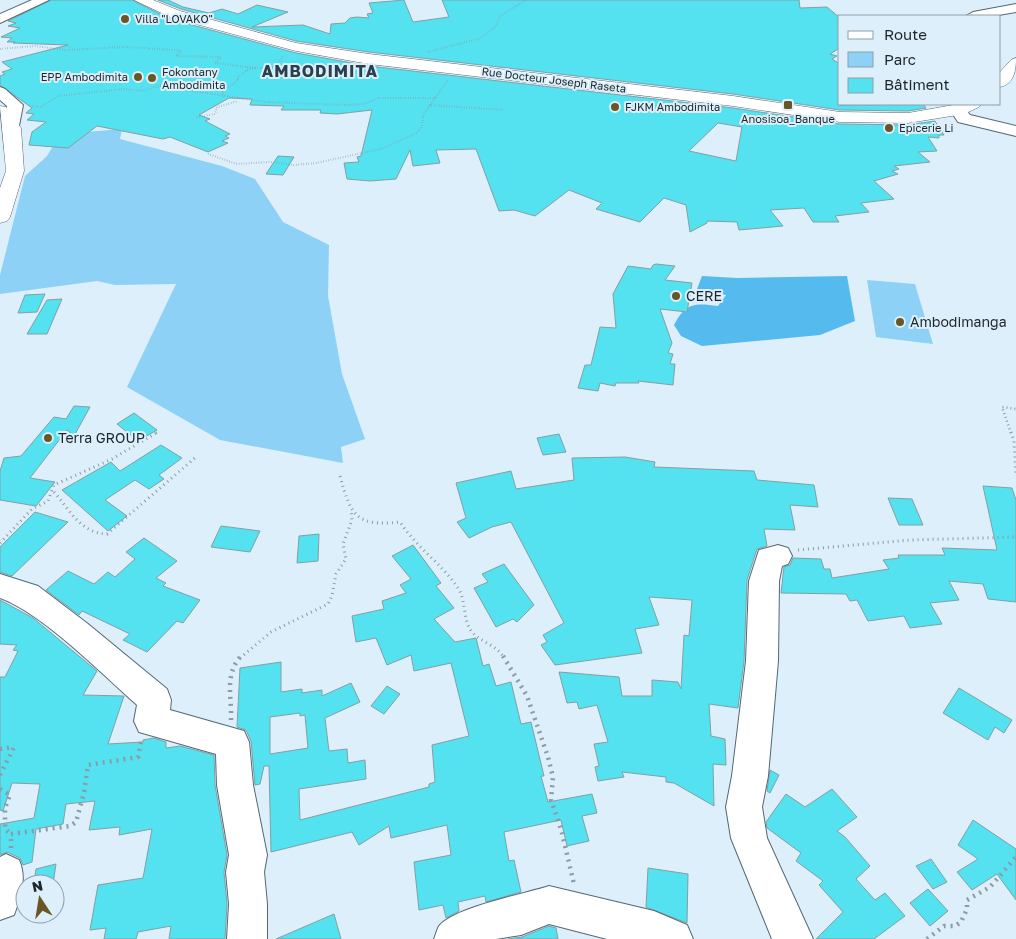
<svg xmlns="http://www.w3.org/2000/svg" width="1016" height="939" font-family="'Golos Text',sans-serif">
<style>
.green{fill:#8dd1f7}
.forest{fill:#55bbef}
.building{fill:#54e1f0;stroke:#82a0a3;fill-rule:evenodd}
.lines{fill:none;stroke-linecap:round;stroke-linejoin:round}
.minor-casing{stroke:#526874;stroke-width:2}
.major-casing{stroke:#526874;stroke-width:1}
.path-far3{stroke:#8c9ba5;stroke-width:2;stroke-dasharray:0.5 2;stroke-linecap:butt}
.path-far2{stroke:#8c9ba5;stroke-width:2.5;stroke-dasharray:1 3;stroke-linecap:butt}
.path-far1{stroke:#8c9ba5;stroke-width:3;stroke-dasharray:1 4;stroke-linecap:butt}
.path{stroke:#8c9ba5;stroke-width:4.5;stroke-dasharray:2 5;stroke-linecap:butt}
.minor{fill:#fff;fill-rule:evenodd}
.major{fill:#fff;fill-rule:evenodd}
.poi-dot{fill:#685725;stroke:#dceffb;stroke-width:2}
.labels{text-anchor:middle;stroke-width:4;stroke-linejoin:round;paint-order:stroke}
.far-poi-label{font-size:11px;fill:#1c262b;stroke:#dceffb;text-anchor:start}
.far-street-label{font-size:11px;fill:#1c262b;stroke:#dceffb}
.poi-label{font-size:14px;fill:#1c262b;stroke:#dceffb;text-anchor:start}
.far-district-label{font-size:16px;font-weight:bold;letter-spacing:1px;fill:#2b404c;stroke:#dceffb}
</style>
<rect width="100%" height="100%" fill="#dceffb"/>
<path class="green" d="M122 129 120 139 222 166 255 179 283 222 329 245 328 296 342 374 365 439 341 447 343 463 220 440 127 387 176 284 115 285 97 281 0 294V275L25 176 47 156 53 146 74 133Z
M867 280 915 284 933 344 876 337Z"/>
<path class="forest" d="M702 276 737 278 847 276 855 321 820 335 702 346 681 336 674 325C686 302 695 303 718 306L726 295 697 289Z"/>
<path class="building" d="M51 0H132L170 19 296 53 369 66 733 108 840 124 908 125 935 121 944 135H939V138L928 137 937 151 918 152 930 162 894 166 899 169 892 171 898 174 874 181 894 199 861 203 869 212 835 216 839 222H813L804 208 770 210 783 226 739 230 737 222 707 221V223L690 232 686 205 664 198 640 222 596 209 602 203 569 190 535 216 514 210 499 211 476 149 436 150 440 163 413 166 410 150 396 179 370 181 347 179 344 163 359 162 357 157 361 156 372 110 337 114 320 113 321 110H281L284 106 250 105 252 99 229 98 199 115 210 119 205 121 230 134 225 136 229 138 222 141 228 143 208 152 170 137 163 139 97 126 68 148 29 145 32 132 46 122 27 120 34 114 26 113 32 108 0 85V76L5 74 2 72 12 69 2 62 68 45 13 43 15 42H7L12 38 1 37 20 28 8 26 16 23 8 21ZM718 123 742 127 736 161 689 151Z
M158 0H168L183 7 209 13 222 9 238 14 257 5 288 12 252 27 303 25 330 34 331 24 345 23 350 18 357 17 369 18 367 14 373 13 369 3 404 0 413 22 449 17 442 0H799L800 8 827 7 840 18V48L830 54 837 56 832 59 840 64V105L923 104 926 108 908 111 840 110 733 94 369 52 296 41 181 9Z
M278 156 294 157 283 175 266 174Z
M656 264 675 266 665 280 692 283 687 312 660 309 672 343 668 353 673 354 670 364H675L673 385 638 381 639 383H616L615 386 600 383 598 391 578 388 585 365H591L600 327 616 328 613 294 628 266 651 269 653 265Z
M45 294 37 312 18 313 25 295Z
M62 299 47 334H27L47 300Z
M74 406 90 407 74 436 67 430 30 478 55 482 36 506 0 500V471L4 458 21 456 54 417 66 419Z
M134 413 157 430 138 441 117 424Z
M559 434 566 452 543 455 537 438Z
M161 445 182 458 159 475 164 479 149 489 135 480 105 500 127 516 108 531 62 490 111 462 120 471Z
M625 457 655 462 654 467 754 471 757 480 814 485 818 507 790 505 795 530 764 529 767 546 757 549 747 580 744 661 738 708 709 704 711 736 725 739 726 765 713 764 714 806 674 783 666 782V777L622 772 624 777 598 781 595 767 599 766 594 744 608 742 597 705 579 709 577 702 567 703 559 672 619 677 622 696H652V680L678 682 681 689 684 635 689 636 692 600 649 597 659 625 635 629 642 653 555 665 541 645 547 642 543 635 564 623 511 522 492 527 469 538 457 522 466 518 456 483 511 471 516 489 574 480 572 458Z
M983 486 1012 488 1016 500V602L988 599 983 584 949 581 959 600 930 603 942 624 910 628 904 616 868 621 857 600 850 601 846 594 781 593 784 567 790 565 793 558 821 559 824 569H830L832 578 889 569 883 560 899 558 898 555H945L942 548 997 550Z
M888 498 912 499 923 525H899Z
M35 512 68 522 12 576 0 572V547Z
M221 526 260 531 250 552 211 547Z
M319 534 318 561 297 563 299 536Z
M144 538 177 561 156 578 166 583 163 586 200 600 183 623 177 621 147 652 123 640 130 634 82 611 79 615 46 590 68 571 94 584 108 572 115 577 135 559 126 552Z
M413 545 441 583 436 586 454 608 434 619 455 642 476 638 483 666 489 664 496 686 511 682 521 724 531 722 544 776H541L548 802 592 794 597 813 582 816 589 841 567 846 561 820 504 832 509 861 514 860 521 892 486 902 485 896 458 902 459 911 446 918 443 905 419 910 414 862 451 855 447 825 391 838 389 826 359 845 352 832 271 852 269 766H264L260 784 255 785 251 741 246 730 237 727 240 668 281 662V692L302 689V693L322 690V696L351 683 360 702 325 718 329 751 347 749 348 763 365 760 366 779 299 789 300 820 429 787V784L435 782 432 745 469 736 451 663 414 671 411 655 387 665 376 638 356 642 352 616 384 609 382 601 406 593 400 585 411 579 392 556ZM300 713V716L305 715 308 748 270 754V717Z
M504 564 534 605 517 622 513 619 496 627 474 588 488 582 482 574Z
M0 600 33 618 97 671 83 695 124 696 108 744 143 742V740L154 738 166 742V748L180 746 214 755 215 785 227 855 224 872 227 904 225 939H169L171 926 138 932 136 939H104L106 928 90 930 98 885 143 878 152 829 119 835 120 827 89 830 95 801 66 804 63 824 36 829 32 862 23 865 20 858 7 852 0 855V824L34 818 40 784 12 783 3 811 0 810V677H5L18 651 13 650 17 645 0 644Z
M387 686 400 694 384 714 371 706Z
M959 688 1012 720 1004 733 995 727 988 740 943 713Z
M770 770 779 775 770 793 767 791Z
M832 789 857 817 837 831 845 837 870 866 856 879 875 900 885 893 905 916 874 939H816L843 912 819 885 823 881 796 861 801 853 767 828 766 822 786 794 805 807Z
M973 820 1016 849V900L997 874 972 890 957 872 978 859 958 845Z
M931 859 947 882 933 889 916 866Z
M56 864 53 884H34L36 869Z
M648 868 688 874 687 923 646 907Z
M928 889 948 911 930 926 910 903Z
M334 914 341 939H276Z
M549 926 556 928 558 939H508L522 937Z"/>
<g class="lines">
<g class="minor-casing">
<path id="minor" d="M32 0H49L0 23V14Z
M1016 4V12L993 16H966L973 12Z
M0 87 5 89 23 105 18 131 12 133 4 128 7 106 0 100Z
M958 105 964 107 970 115 1016 126V136L958 122 950 110Z
M778 545 788 548 792 556 788 564 782 566 779 581 778 661 768 776 762 807 767 838 813 939H772L731 838 726 807 732 776 746 661 749 581 759 550Z
M0 574 38 586 88 624 167 689 171 700 170 710 244 731 249 742 253 785 267 855 264 872 267 904V939H227L229 904 226 872 229 855 217 785 216 754 139 732 134 721 137 705C102 674 42 613 0 598Z
M6 854 19 860C27 878 21 896 14 915L0 920V857Z
M549 886 654 911 687 925 693 939H607L549 924 521 935 496 939H434C436 935 437 928 440 925 457 907 524 894 549 886Z"/>
</g>
<g class="major-casing">
<path id="major" d="M134 0H153L180 11 296 43 369 54 733 96 840 112 908 113 959 104H981L979 107 964 114 908 123 840 122 733 106 369 64 296 51 170 17Z
M1016 58C1016 71 1014 84 1000 87V72L1011 60Z
M0 106 6 107 21 128 24 171 10 217 7 221 0 223V188L6 171Z"/>
</g>
<path class="path-far3" d="M0 49 35 46 65 50 127 47 176 50 181 51 176 56 221 57 215 63 255 68 247 70 237 78 238 80 222 92 224 96
M428 52 481 38 496 26 500 16 526 0
M255 68 275 67 283 56
M429 105 504 110
M30 106 41 107 58 96 123 89 143 91 159 86 266 102 346 105 364 104 378 98H436
M197 117 215 114 217 107 238 101
M208 154 237 164 269 162 294 165 316 163 381 149 417 133 422 126 423 115 448 80"/>
<path class="path-far2" d="M156 433 158 432
M1011 433 1002 407 1016 409"/>
<path class="path-far1" d="M1011 432 1014 441 1016 475
M340 476C351 515 355 527 400 522 416 547 442 564 458 588 467 602 462 619 472 632 482 643 497 645 504 658
M54 492C70 510 80 533 107 534L196 457
M0 543 32 509 48 501 54 485 112 459 158 432
M798 550 910 540 1016 537
M240 658 271 632 328 604 332 596 336 574 346 559 343 544 352 520 351 510"/>
<path class="path" d="M503 656 527 696 548 757 553 777 551 800 561 829 574 884
M231 720C232 697 224 675 241 656
M0 749 14 747
M0 775 14 747
M0 789 10 795 5 808V829L11 834
M11 848V834L70 826 76 822 84 793 88 765 138 757 141 741
M927 939 944 926H955L961 922 967 909V900L990 887 1016 857"/>
<use href="#minor" class="minor"/>
<use href="#major" class="major"/>
</g>
<g class="poi-dot">
<circle cx="125" cy="19" r="5"/>
<circle cx="138" cy="77" r="5"/>
<circle cx="152" cy="78" r="5"/>
<rect x="783" y="100" width="10" height="10" rx="2.5"/>
<circle cx="615" cy="107" r="5"/>
<circle cx="889" cy="128" r="5"/>
<circle cx="676" cy="296" r="5"/>
<circle cx="900" cy="322" r="5"/>
<circle cx="48" cy="438" r="5"/>
</g>
<g class="labels">
<g class="far-poi-label">
<text x="135" y="23">Villa "LOVAKO"</text>
<text x="162" y="76">Fokontany<tspan x="162" dy="13">Ambodimita</tspan></text>
<text x="128" y="81" text-anchor="end">EPP Ambodimita</text>
<text x="625" y="111">FJKM Ambodimita</text>
<text x="788" y="123" text-anchor="middle">Anosisoa_Banque</text>
<text x="899" y="132">Epicerie Li</text>
</g>
<g class="far-street-label">
<text transform="translate(554 80) rotate(7)" y="4">Rue Docteur Joseph Raseta</text>
</g>
<g class="poi-label">
<text x="686" y="301">CERE</text>
<text x="910" y="327">Ambodimanga</text>
<text x="58" y="443">Terra GROUP</text>
</g>
<g class="far-district-label">
<text x="320" y="77">AMBODIMITA</text>
</g>
</g>
<rect x="838" y="15" width="162" height="90" fill="#dceffb" stroke="#8f9fa8"/>
<rect x="848" y="31" width="25" height="8" fill="#ffffff" stroke="#8f9fa8"/>
<text x="884" y="40" font-size="15" fill="#1c262b">Route</text>
<rect x="848" y="52" width="25" height="15" fill="#8dd1f7" stroke="#8f9fa8"/>
<text x="884" y="65" font-size="15" fill="#1c262b">Parc</text>
<rect x="848" y="78" width="25" height="15" fill="#54e1f0" stroke="#8f9fa8"/>
<text x="884" y="90" font-size="15" fill="#1c262b">Bâtiment</text>
<g transform="translate(40 899) rotate(348)"><circle r="24" fill="#dceffb" stroke="#8f9fa8"/>
<path d="M0-4L9 19L0 12L-9 19Z" fill="#685725"/>
<text y="-8" font-size="14" font-weight="bold" text-anchor="middle" fill="#1c262b">N</text>
</g>
</svg>
